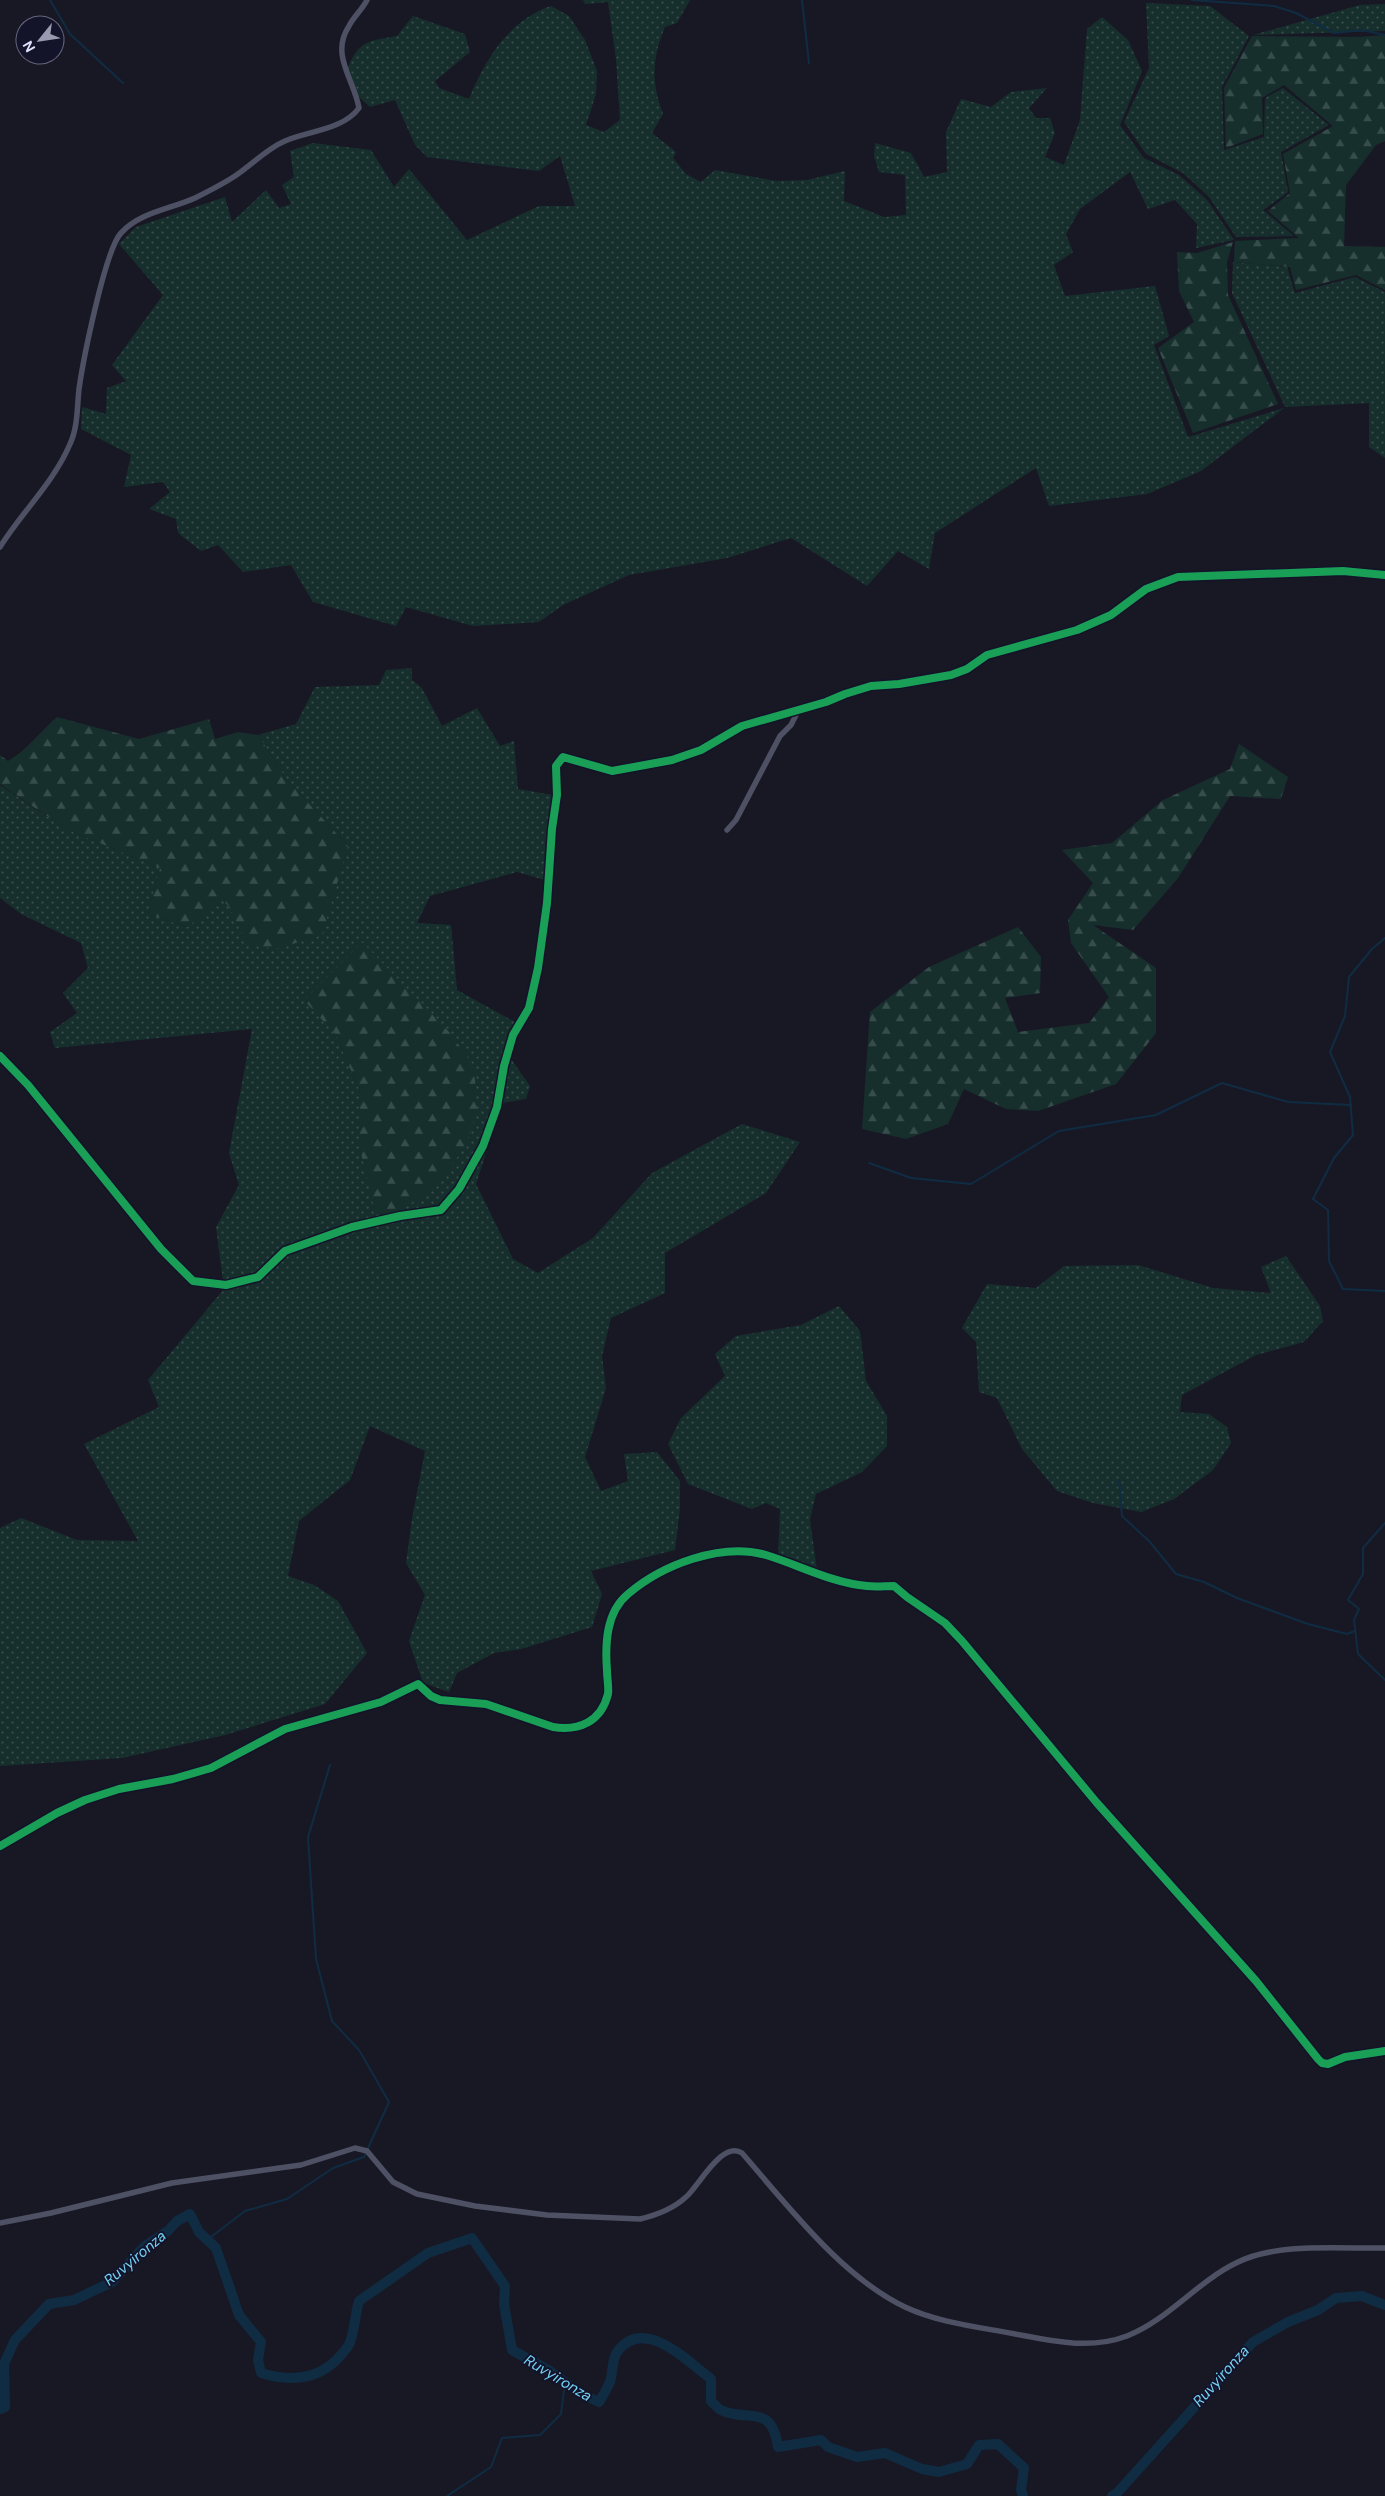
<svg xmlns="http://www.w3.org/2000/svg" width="1385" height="2496" font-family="'DM Sans',sans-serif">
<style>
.grass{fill:url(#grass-dots);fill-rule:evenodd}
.forest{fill:url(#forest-firs)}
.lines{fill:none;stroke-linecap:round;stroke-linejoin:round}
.stream{stroke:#102c43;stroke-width:2}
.river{stroke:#102c43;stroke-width:10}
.minor{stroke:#4e5164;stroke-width:5.5}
.cycleway-casing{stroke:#13132a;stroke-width:11}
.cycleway{stroke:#1a9f57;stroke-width:8}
.labels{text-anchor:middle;stroke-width:4;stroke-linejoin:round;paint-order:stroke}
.water-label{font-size:15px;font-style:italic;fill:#73d2f5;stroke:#13132a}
</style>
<defs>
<pattern id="grass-dots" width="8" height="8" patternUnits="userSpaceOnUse" patternTransform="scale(1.25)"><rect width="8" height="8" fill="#162f2c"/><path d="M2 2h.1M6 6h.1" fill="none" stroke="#374d4c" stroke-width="1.8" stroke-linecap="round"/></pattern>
<pattern id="forest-firs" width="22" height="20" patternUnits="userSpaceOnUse" patternTransform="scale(1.25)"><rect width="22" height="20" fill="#162f2c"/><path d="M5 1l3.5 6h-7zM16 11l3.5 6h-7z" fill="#374d4c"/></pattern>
</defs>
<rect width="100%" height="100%" fill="#181825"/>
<path class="grass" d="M583 0H690L677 23 665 27C652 58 651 83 663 114L652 133 676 152 673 158 686 174 701 182 715 170 776 181 807 180 845 171 844 201 884 217 906 215 905 175 879 172 874 156 875 143 911 153 924 177 947 172 946 132 961 99 991 107 1011 92 1047 88 1029 108 1036 118H1050L1055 133 1045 157 1064 165 1080 120 1087 29 1102 17 1128 40 1142 71 1120 125 1144 158 1179 175 1207 200 1234 240 1196 248 1197 224 1175 200 1148 209 1130 172 1080 209 1066 234 1073 252 1054 265 1065 296 1155 286 1169 336 1154 345 1188 437 1284 408 1201 471 1147 494 1049 506 1036 468 935 533 929 569 898 551 867 586 791 538 727 558 629 575 563 605 539 622 473 626 406 607 396 626 313 602 291 565 243 572 218 545 201 551 178 533 176 519 149 509 170 492 163 482 124 487 131 455 81 429 82 407 106 414 107 388 126 381 112 365 163 295 119 244 136 227 225 197 232 222 266 190 279 208 291 204 282 185 294 177 290 151 313 143 371 150 394 187 409 169 467 240 539 206H575L560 156 539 171 427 157 415 145 395 100 370 107 358 96 347 70C358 41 368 41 397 36L413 16 465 34 470 52 435 81 439 88 469 99C485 60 509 20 551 6L569 16 585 40 597 71 596 94 586 125 604 132 620 120 616 59 608 2 585 4Z
M1146 3 1210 6 1249 36 1222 87 1224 150 1264 137 1265 98 1283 88 1329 125 1281 152 1288 192 1263 210 1294 236 1236 237 1209 197 1183 173 1146 154 1124 122 1149 68Z
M1385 4V31L1253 35 1360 5Z
M1233 262 1287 267 1295 293 1355 277 1385 292V458L1369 447V403L1285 407 1232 293Z
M412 668V680L422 688 442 726 477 708 500 746 514 741 518 789 553 795 545 880 517 872 430 896 417 923 451 925 457 990 515 1022 504 1049 530 1086 526 1099 502 1103 476 1184 513 1259 538 1273 593 1238 652 1173 742 1124 800 1142 766 1193 665 1253V1293L611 1318 602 1356 606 1388 585 1457 601 1491 628 1481 624 1454 657 1452 680 1481V1508L675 1550 591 1571 602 1594 592 1627 521 1649 494 1653 457 1673 449 1692 423 1683 409 1641 425 1595 406 1563 412 1519 425 1451 370 1426 350 1480 299 1521 288 1576 314 1585 338 1601 367 1653 325 1704 225 1735 122 1758 0 1766V1528L21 1518 77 1540 138 1541 84 1444 159 1407 148 1380 224 1289 216 1227 239 1185 229 1153 252 1029 55 1048 50 1032 77 1013 63 993 88 968 81 943 21 914 0 898V785L66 829 160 868 148 914 187 927 222 898 229 907 348 846 287 780 258 735 296 724 315 687 379 685 386 670ZM336 1035 436 1187 360 1149V1092Z
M1286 1256 1320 1306 1323 1321 1304 1342 1256 1355 1182 1395 1180 1412 1209 1414 1227 1427 1231 1443 1213 1470 1174 1499 1141 1512 1093 1503 1057 1491 1022 1449 997 1398 979 1392 976 1342 962 1328 987 1284 1036 1288 1064 1266 1138 1265 1213 1288 1271 1293 1261 1267Z
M839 1306 860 1331 866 1381 887 1416V1446L862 1472 816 1494 810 1519 817 1571 778 1559 780 1509 766 1503 752 1509 688 1484 668 1444 681 1418 725 1376 715 1354 736 1336 801 1325Z"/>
<path class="forest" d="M1385 35V141L1376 145 1346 185 1344 246 1385 247V290L1356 275 1296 290 1290 267 1234 262 1235 241 1299 238 1268 211 1290 193 1283 154 1333 126 1284 85 1262 98 1263 134 1226 148 1224 88 1252 36 1359 37Z
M1233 242 1227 262 1228 295 1278 404 1193 433 1158 348 1194 322 1179 291 1177 252 1197 253Z
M57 717 139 739 209 719 215 739 238 732 258 735 287 780 348 846 322 935 276 949 248 945 229 907 222 899 187 927 148 914 160 868 66 829 0 784V755L8 761C26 751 41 731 57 717Z
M1239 744 1288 777 1281 799 1230 796 1178 878 1133 930 1093 925 1156 968V1033L1116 1084 1038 1111 1006 1109 964 1089 948 1124 906 1139 862 1129 870 1012 929 967 1018 927 1041 957 1040 993 1005 998 1018 1032 1089 1023 1109 997 1071 943 1068 920 1093 883 1062 850 1112 843 1163 800 1230 769Z
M362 942 450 1033 474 1066 477 1111 466 1145 436 1187 378 1224 360 1149V1092L336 1035 304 1000Z"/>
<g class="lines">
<path class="stream" d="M50 0 70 34 123 83
M802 0 809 63
M1192 0 1274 6 1296 13 1334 33 1362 30 1385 35
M1385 938 1372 949 1349 977 1345 1016 1330 1052 1350 1097 1353 1135 1334 1158 1313 1199 1328 1210 1329 1261 1343 1289 1385 1291
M869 1163 911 1178 971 1184 1059 1131 1156 1115 1222 1083 1288 1102 1351 1105
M1119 1480 1122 1516 1150 1542 1176 1574 1204 1582 1237 1598 1308 1624 1347 1634 1355 1631
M1385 1523 1363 1548V1574L1348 1600 1359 1609 1354 1620 1358 1654 1385 1680
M207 2240 245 2211 287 2199 333 2168 364 2157 389 2102 359 2050 332 2021 316 1959 308 1837 330 1765
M1117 2493 1119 2496
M447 2496 491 2467 502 2438 540 2435 561 2414 565 2382
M1020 2496 1021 2490"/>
<path class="river" d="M0 2409 5 2407 4 2364 15 2340 49 2304 74 2300 112 2282 145 2246 168 2231 177 2221 190 2214 199 2232 216 2248 239 2315 261 2342 258 2360 261 2373C291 2382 320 2380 341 2355 344 2351 349 2347 350 2342 355 2329 355 2314 359 2301L428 2253 472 2238 505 2286 504 2304 512 2350 550 2371 581 2394 599 2402C603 2396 607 2389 610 2382 613 2373 612 2359 617 2352 644 2315 687 2361 711 2379V2401C714 2404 719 2410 723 2411 751 2422 772 2404 778 2447L821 2440 828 2447 857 2457 885 2453 922 2469 939 2472 967 2464 979 2445 998 2444 1024 2468 1021 2490 1023 2496
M1112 2496 1117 2493 1253 2342 1288 2322 1318 2310 1336 2298 1362 2296 1385 2305"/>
<path class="minor" d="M0 547C22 512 54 482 70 444 78 427 77 407 79 389 83 361 105 250 121 233 140 212 171 209 195 198 209 191 223 184 235 176 252 165 266 149 285 141 308 131 343 130 359 108 354 79 330 55 349 26 354 16 362 10 367 0
M727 830 736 820 780 736 791 725 798 711
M0 1056 28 1085 161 1249 193 1281 226 1285 258 1277 285 1251 352 1227 400 1216 441 1210 459 1189 483 1146 497 1107 504 1066 513 1035 529 1008 538 968 547 903 552 829 557 795 556 766 563 757 612 771 672 760 701 750 742 726 826 702 845 694 871 686 899 684 951 675 967 669 987 655 1077 630 1111 615 1146 589 1178 577 1343 571 1385 575
M0 1846 57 1813 85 1800 119 1789 173 1779 211 1768 285 1729 381 1702 418 1684 431 1696 440 1700 486 1704 553 1727C579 1731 601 1722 608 1694 609 1687 607 1678 607 1671 605 1644 606 1612 628 1594 662 1565 721 1542 766 1555 799 1565 832 1583 867 1586 876 1587 885 1586 894 1586L907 1597 945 1623 962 1641 1097 1803 1256 1981 1318 2059 1322 2063 1328 2064 1345 2057 1385 2051
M0 2223 51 2213 172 2183 301 2165 355 2148 367 2151 393 2182 417 2194 475 2206 547 2215 640 2219C657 2215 673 2209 686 2197 699 2186 722 2140 742 2153 788 2206 842 2277 905 2307 939 2323 979 2327 1015 2334 1052 2341 1090 2350 1127 2336 1168 2320 1197 2282 1236 2263 1277 2242 1339 2249 1385 2248"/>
<g class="cycleway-casing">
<path id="cycleway" d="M0 1056 28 1085 161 1249 193 1281 226 1285 258 1277 285 1251 352 1227 400 1216 441 1210 459 1189 483 1146 497 1107 504 1066 513 1035 529 1008 538 968 547 903 552 829 557 795 556 766 563 757 612 771 672 760 701 750 742 726 826 702 845 694 871 686 899 684 951 675 967 669 987 655 1077 630 1111 615 1146 589 1178 577 1343 571 1385 575
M0 1846 57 1813 85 1800 119 1789 173 1779 211 1768 285 1729 381 1702 418 1684 431 1696 440 1700 486 1704 553 1727C579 1731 601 1722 608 1694 609 1687 607 1678 607 1671 605 1644 606 1612 628 1594 662 1565 721 1542 766 1555 799 1565 832 1583 867 1586 876 1587 885 1586 894 1586L907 1597 945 1623 962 1641 1097 1803 1256 1981 1318 2059 1322 2063 1328 2064 1345 2057 1385 2051"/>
</g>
<use href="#cycleway" class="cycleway"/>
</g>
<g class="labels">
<g class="water-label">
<text transform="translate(135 2258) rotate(-40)" y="5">Ruvyironza</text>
<text transform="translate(1221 2376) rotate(-48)" y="5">Ruvyironza</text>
<text transform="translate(558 2378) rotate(31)" y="5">Ruvyironza</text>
</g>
</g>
<g transform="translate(40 40) rotate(240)"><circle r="24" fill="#13132a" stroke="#64657e"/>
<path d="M0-4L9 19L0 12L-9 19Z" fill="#999ab1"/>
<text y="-8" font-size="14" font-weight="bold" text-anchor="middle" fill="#dee0fd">N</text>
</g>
</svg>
